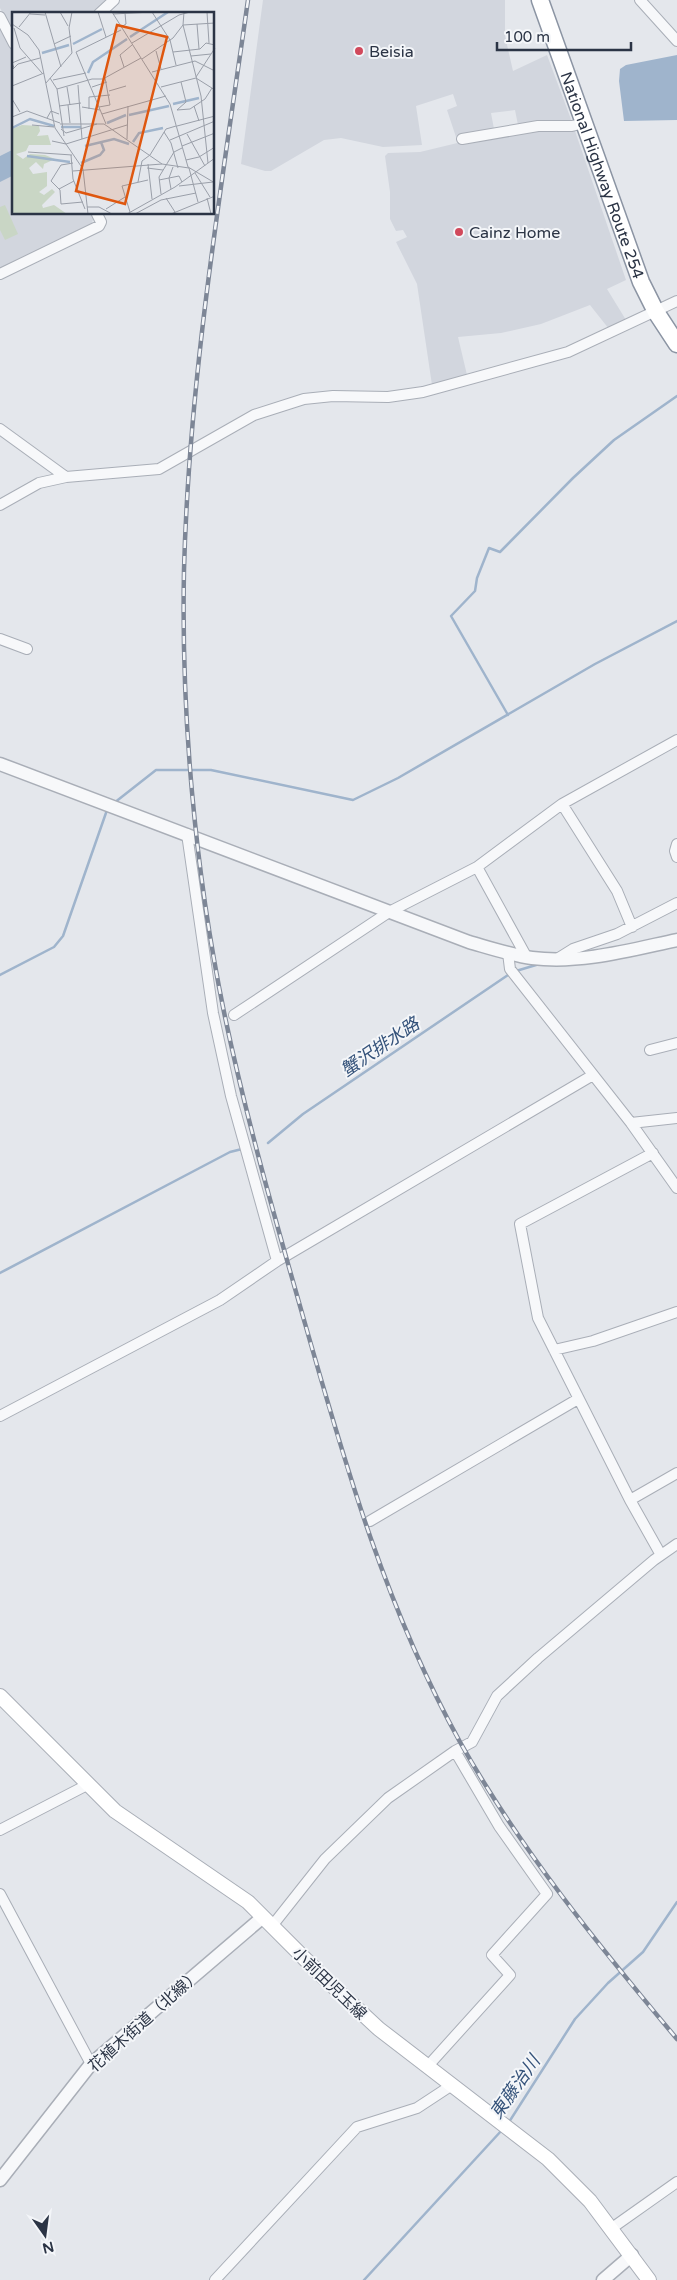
<svg xmlns="http://www.w3.org/2000/svg" width="677" height="2280" font-family="'Varela Round','Noto Sans JP',sans-serif">
<style>
.built{fill:#d2d6de}
.green{fill:#c9d6c5}
.water{fill:#9fb4cc}
.lines{fill:none;stroke-linecap:round;stroke-linejoin:round}
.stream{stroke:#9fb4cc;stroke-width:2.5}
.minor-casing{stroke:#a9aeb7;stroke-width:12}
.tertiary-casing{stroke:#a9aeb7;stroke-width:15}
.secondary-casing{stroke:#a9aeb7;stroke-width:16}
.trunk-casing{stroke:#8b94a3;stroke-width:19}
.minor{stroke:#f7f8fa;stroke-width:10}
.tertiary{stroke:#f7f8fa;stroke-width:12}
.secondary{stroke:#fff;stroke-width:14}
.trunk{stroke:#fff;stroke-width:16}
.rail-casing{stroke:#7d8696;stroke-width:4.5}
.rail{stroke:#f4f6f9;stroke-width:2.5;stroke-dasharray:8;stroke-linecap:butt}
.poi-dot{fill:#d1495b;stroke:#f4f6f9;stroke-width:2}
.labels{text-anchor:middle;stroke-width:4;stroke-linejoin:round;paint-order:stroke}
.poi-label{font-size:16px;fill:#2b3445;stroke:#f4f6f9;text-anchor:start}
.street-label{font-size:16px;fill:#2b3445;stroke:#f4f6f9}
.water-label{font-size:18px;font-style:italic;fill:#34527a;stroke:#f4f6f9}
.inset-river{fill:none;stroke:#9fb4cc;stroke-width:2.5}
.inset-road{fill:none;stroke:#9a9fa9;stroke-width:1}
.view{fill:#df570f;fill-opacity:0.15;stroke:#df570f;stroke-width:2.5}
.inset-edge{fill:none;stroke:#2b3445;stroke-width:2.5}
</style>
<rect width="100%" height="100%" fill="#e4e7ec"/>
<path class="built" d="M0 0H110L96 14H14V35L0 8Z
M263 0H505V36L513 71 547 55 572 122 518 125 515 110 491 113 494 129 456 137 447 110 457 106 453 94 416 106 422 145 383 147 341 138 324 140 271 171H265L241 164Z
M0 27 14 55V214H92L94 217 91 225 0 270Z
M536 131H575L626 280 607 289 626 320 609 329 590 305 541 324 501 333 458 337 467 375 432 385 417 284 396 242 407 237 403 230 396 231 390 219V192L385 156 388 153 420 152 474 139Z"/>
<path class="green" d="M5 205 18 234 5 240 0 230V207Z"/>
<path class="water" d="M677 55V120L624 121 619 81 620 69 626 65Z
M14 149V175L0 182V156Z"/>
<g class="lines">
<path class="stream" d="M508 715 451 616 475 591 477 578 489 548 500 552 573 478 614 440 677 396
M114 803 156 770H211L353 800 398 778 595 664 677 621
M516 971 536 965
M0 975 54 947 63 936 107 810
M268 1143 303 1114 508 975
M0 1273 230 1152 242 1149
M509 2122 575 2019 608 1983 643 1952 677 1902
M364 2280 502 2130"/>
<g class="minor-casing">
<path id="minor" d="M640 0 677 41
M99 14 114 0
M0 17 14 44
M462 139 538 126H572L584 123
M0 274 99 226 101 222 97 214
M0 429 66 477
M0 505 39 483 66 477 159 469 254 415 304 399 333 396 388 397 423 392 568 352 677 301
M0 639 27 649
M562 804 617 891 632 927
M187 834 213 1013 231 1096 277 1261
M677 844 675 851 677 857
M477 867 526 956
M508 953 510 969 631 1123 677 1188
M557 959 573 949 617 934 677 903
M234 1015 389 912 477 867 562 804 677 740
M650 1050 677 1043
M631 1123 677 1118
M653 1153 520 1224 538 1318 630 1500 661 1555
M554 1350 593 1341 677 1312
M0 1416 220 1300 277 1261 593 1075
M630 1500 677 1473
M370 1521 578 1399
M0 1830 87 1785
M0 1894 91 2064
M272 1926 325 1859 388 1798 455 1751 472 1742 497 1696 538 1658 654 1560 677 1544
M427 2067 510 1975 492 1955 547 1894 499 1826 455 1751
M612 2228 677 2182
M215 2280 357 2127 417 2108 452 2085"/>
</g>
<g class="tertiary-casing">
<path id="tertiary" d="M0 764 469 942C490 948 511 955 532 958 581 964 630 950 677 940
M0 2180 91 2064 263 1917
M603 2280 632 2255"/>
</g>
<g class="secondary-casing">
<path id="secondary" d="M0 1696 115 1811 248 1902 321 1975 379 2029 548 2159 590 2201 649 2280"/>
</g>
<g class="trunk-casing">
<g id="trunk">
<path id="s1" d="M540 0 641 282 656 312 677 344"/>
</g>
</g>
<use href="#minor" class="minor"/>
<use href="#tertiary" class="tertiary"/>
<use href="#secondary" class="secondary"/>
<use href="#trunk" class="trunk"/>
<g class="rail-casing">
<path id="rail" d="M248 0C221 190 189 378 184 570 181 714 195 871 224 1012 246 1118 276 1222 306 1327 347 1471 387 1610 460 1742 520 1849 599 1946 677 2039"/>
</g>
<use href="#rail" class="rail"/>
</g>
<g class="poi-dot">
<circle cx="359" cy="51" r="5"/>
<circle cx="459" cy="232" r="5"/>
</g>
<g class="labels">
<g class="poi-label">
<text x="369" y="57">Beisia</text>
<text x="469" y="238">Cainz Home</text>
</g>
<g class="street-label">
<text dy="6" stroke="none"><textPath href="#s1" startOffset="186">National Highway Route 254</textPath></text>
<text transform="translate(330 1983) rotate(44)" y="6">小前田児玉線</text>
<text transform="translate(144 2020) rotate(-42)" y="6">花植木街道（北線）</text>
</g>
<g class="water-label">
<text transform="translate(380 1047) rotate(-34)" y="6">蟹沢排水路</text>
<text transform="translate(515 2087) rotate(-55)" y="6">東藤治川</text>
</g>
</g>
<g transform="translate(12 12)">
<rect width="202" height="202" fill="#e4e7ec"/>
<path d="M10 113 27 114 28 119 25 124 36 123 39 133H17L14 139 4 142 11 147 18 142 33 143 43 147 32 152 31 157 24 150 17 156 21 162 35 160V174L27 180 32 183 40 177 43 180 30 193 31 196 42 193 55 202H3L0 199V117Z" fill="#c9d6c5"/>
<path class="inset-river" d="M118 25 156 0M61 32 90 17M30 41 57 33M76 61 81 50 115 27M161 92 187 86M117 103 157 94M95 111 114 103M49 115H69M0 116 18 107 42 114M121 130 127 121 151 116M73 134 102 127 117 132M15 144 58 150M69 151 88 143 92 138 89 130"/>
<path class="inset-road" d="M33 0 49 55M48 0 56 14M86 0 94 25M100 0 158 92 176 155 203 171M140 0 158 28 164 53M195 0 197 31M18 2 33 3M101 2 140 0M0 12 16 23 27 38 43 116 71 157 76 202M185 12 187 37M7 15 19 0M109 15 114 12 113 1M2 16 8 36 30 61M120 31 167 3 178 0M42 32 59 24M144 39 149 57M64 40 94 112M64 40 109 18M161 40 188 37 194 31 203 33M179 44 199 42M130 47 161 26 171 13 172 0M112 55 108 43 120 33M2 56 0 51 14 45M0 58 6 52 28 46M140 60 183 49 203 59M184 65 203 36M38 66 45 77 52 124M41 68 74 61M34 71 60 41 57 16 60 0M66 73 70 127M0 74 32 61M55 75 58 93M80 75 95 70M149 75 184 66 203 78M45 77 80 67H91L129 46M97 79 114 74M0 87 8 100M56 93 58 111M47 94 69 91M182 94 187 109M70 95 88 98M87 95 98 93 93 66M77 97V85L98 83M165 98 178 97 193 87 200 76M165 98 174 90 169 70M90 102 154 84M0 105 15 99 48 111M35 106 39 99 47 102M48 112H92L150 152 177 156 186 190M20 113 42 115M165 114 203 104M49 117 54 121 85 112M152 120 159 131 166 156M175 122 193 154M115 127 116 94M158 128 203 109M40 129 54 132 115 113M170 134 203 121M16 140 60 143M59 143 61 167 73 197M174 148 187 145 203 135M61 151 49 153 39 169 48 178 49 192 71 190M196 151 189 84 171 13 203 11M136 152 140 187M135 156 151 158M61 159 150 152M183 161 198 185M147 168 167 164 170 170M126 170 130 149 138 143 154 117 164 114M167 174 201 170M47 177 62 169M159 177 157 166 161 155M149 182 147 165 162 140 170 136M154 186 163 200M195 186 199 202M75 195H87L100 202M94 197 113 185M118 200 110 174 136 168M115 202 163 175 203 146M123 202 149 188 184 181M159 202 203 184"/>
<path class="view" d="M105 13 155 25 113 192 64 179Z"/>
<rect width="202" height="202" class="inset-edge"/>
</g>
<g transform="translate(45 2235) rotate(166)" stroke="#f4f6f9" stroke-width="4" paint-order="stroke">
<path d="M0-4L9 19L0 12L-9 19Z" fill="#2b3445"/>
<text y="-8" font-size="14" font-weight="bold" text-anchor="middle" fill="#2b3445">N</text>
</g>
<path d="M497 42v8h134v-8" fill="none" stroke="#2b3445" stroke-width="2.5"/>
<text x="504" y="42" font-size="15" fill="#2b3445" stroke="#f4f6f9" stroke-width="4" paint-order="stroke">100 m</text>
</svg>
